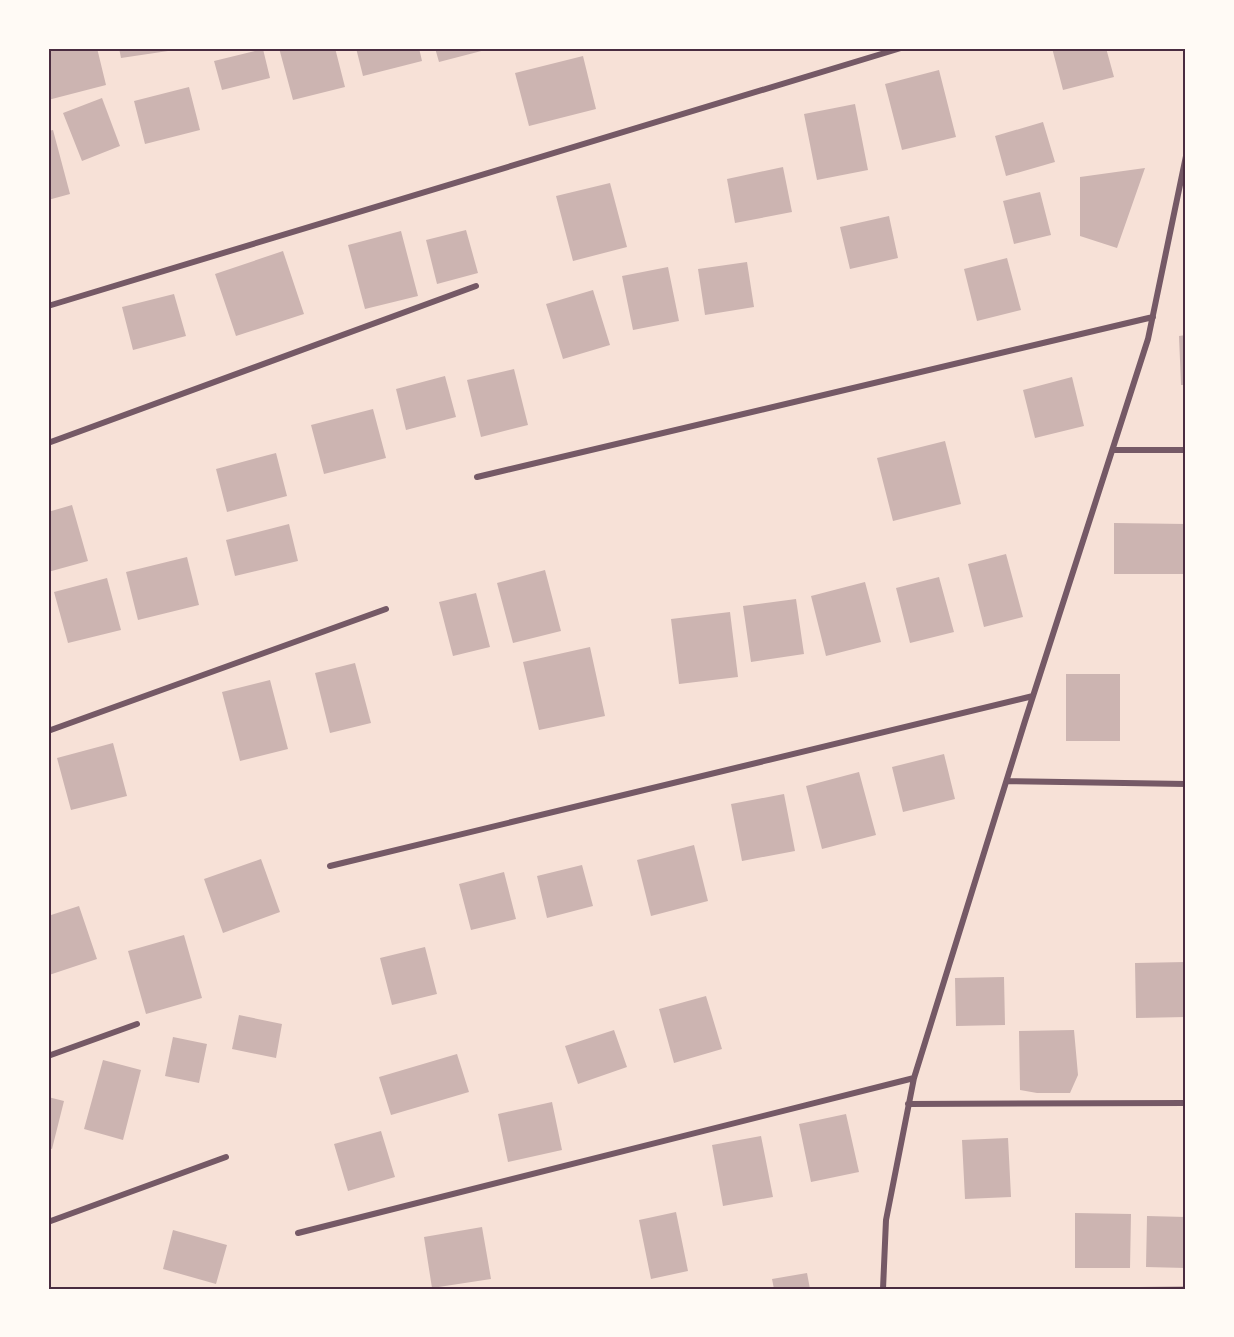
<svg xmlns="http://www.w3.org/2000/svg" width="1234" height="1337" font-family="'DejaVu Sans',sans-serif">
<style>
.building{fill:#ccb4b1}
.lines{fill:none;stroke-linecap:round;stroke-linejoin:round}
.minor{stroke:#755966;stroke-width:6}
.neatline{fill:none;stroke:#4a2c40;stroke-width:2}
</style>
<rect width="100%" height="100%" fill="#f7e1d7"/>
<path class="building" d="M48 48H97L106 85 48 100Z
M119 48H168V51L121 58Z
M279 48H335L345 87 293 100Z
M356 48H419L422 61 363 76Z
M435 48H489V49L439 62Z
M1052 48H1106L1114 77 1063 90Z
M263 49 270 78 222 90 214 61Z
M583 56 596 109 529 126 515 73Z
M939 70 956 137 902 150 885 84Z
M189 87 200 130 145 144 134 101Z
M102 98 120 146 82 161 63 113Z
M855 104 868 170 817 180 804 114Z
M1043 122 1055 162 1006 176 995 136Z
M53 130 70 194 48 200V131Z
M783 167 792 212 735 223 727 179Z
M1145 168 1117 248 1080 236V177Z
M610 183 627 247 573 261 556 196Z
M1040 192 1051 235 1014 244 1003 201Z
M889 216 898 258 850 269 840 227Z
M466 230 478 273 437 284 426 240Z
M401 231 418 296 365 309 348 245Z
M283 251 304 314 236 336 215 274Z
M1007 258 1021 310 977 321 964 269Z
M747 262 754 307 705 315 698 269Z
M668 267 679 321 633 330 622 276Z
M593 290 610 345 563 359 546 304Z
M174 294 186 336 133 350 122 307Z
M1186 335V385H1181L1179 336Z
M514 369 528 425 481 437 467 380Z
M445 376 456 417 406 430 396 389Z
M1072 377 1084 426 1035 438 1023 390Z
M373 409 386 458 324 474 311 425Z
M945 441 961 504 893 521 877 458Z
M276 453 287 496 227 512 216 469Z
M72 505 88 561 48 572V512Z
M1114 523 1186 524V574H1114Z
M289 524 298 561 235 576 226 540Z
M1006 554 1023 617 984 627 968 564Z
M187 557 199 605 138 620 126 572Z
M545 570 561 631 513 643 497 583Z
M939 577 954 632 910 643 896 588Z
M107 578 121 630 68 643 54 592Z
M865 582 881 642 826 656 811 596Z
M476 593 490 647 453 656 439 602Z
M796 599 804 654 751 662 743 606Z
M730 612 738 677 679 684 671 619Z
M590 647 605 716 539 730 523 662Z
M355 663 371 723 330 733 315 673Z
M1066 674H1120V741H1066Z
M270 680 288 749 240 761 222 692Z
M113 743 127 796 71 810 57 758Z
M944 754 955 799 903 812 892 767Z
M859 772 876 835 822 849 806 786Z
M784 794 795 851 742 861 731 804Z
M694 845 708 901 651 916 637 860Z
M261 859 280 912 223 933 204 879Z
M582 865 593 906 547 918 537 876Z
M504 872 516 919 471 930 459 884Z
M79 906 97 959 49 975 48 916Z
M184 935 202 998 146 1014 128 951Z
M425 947 437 994 392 1005 380 958Z
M1186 962V1017L1136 1018 1135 963Z
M1004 977 1005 1025 956 1026 955 978Z
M706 996 722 1049 674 1063 659 1009Z
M239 1015 282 1024 276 1058 232 1049Z
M614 1030 627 1067 578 1084 565 1046Z
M1074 1030 1078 1075 1070 1093H1037L1020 1090 1019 1031Z
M173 1037 207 1044 199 1083 165 1076Z
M457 1054 469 1092 391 1115 379 1077Z
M103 1060 141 1070 123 1140 84 1129Z
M48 1097 64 1101 52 1149 48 1148Z
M552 1102 562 1150 508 1162 498 1114Z
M846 1114 859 1172 811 1182 799 1124Z
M381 1131 395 1177 348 1191 334 1144Z
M761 1136 773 1197 723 1206 712 1145Z
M1008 1138 1011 1197 965 1199 962 1140Z
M676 1212 688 1271 651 1279 639 1220Z
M1075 1213 1131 1214 1130 1268H1075Z
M1147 1216 1186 1217V1268L1146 1267Z
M482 1227 491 1279 432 1288 424 1237Z
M173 1230 227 1245 216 1284 163 1269Z
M807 1273 810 1289H774L772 1279Z
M1185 1286V1289H1139V1287Z"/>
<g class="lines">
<path class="minor" d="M48 306 901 48
M48 443 476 286
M1113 450H1186
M477 477 1153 317
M48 731 386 609
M1007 781 1186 784
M330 866 1033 696
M48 1056 137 1024
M908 1104 1186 1103
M48 1222 226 1157
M298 1233 914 1078
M883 1289 886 1220 914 1078 1025 721 1148 339 1186 156"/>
</g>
<rect width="1234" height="1337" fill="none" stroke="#fffaf5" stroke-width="99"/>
<rect x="50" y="50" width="1134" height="1238" class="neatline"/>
</svg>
